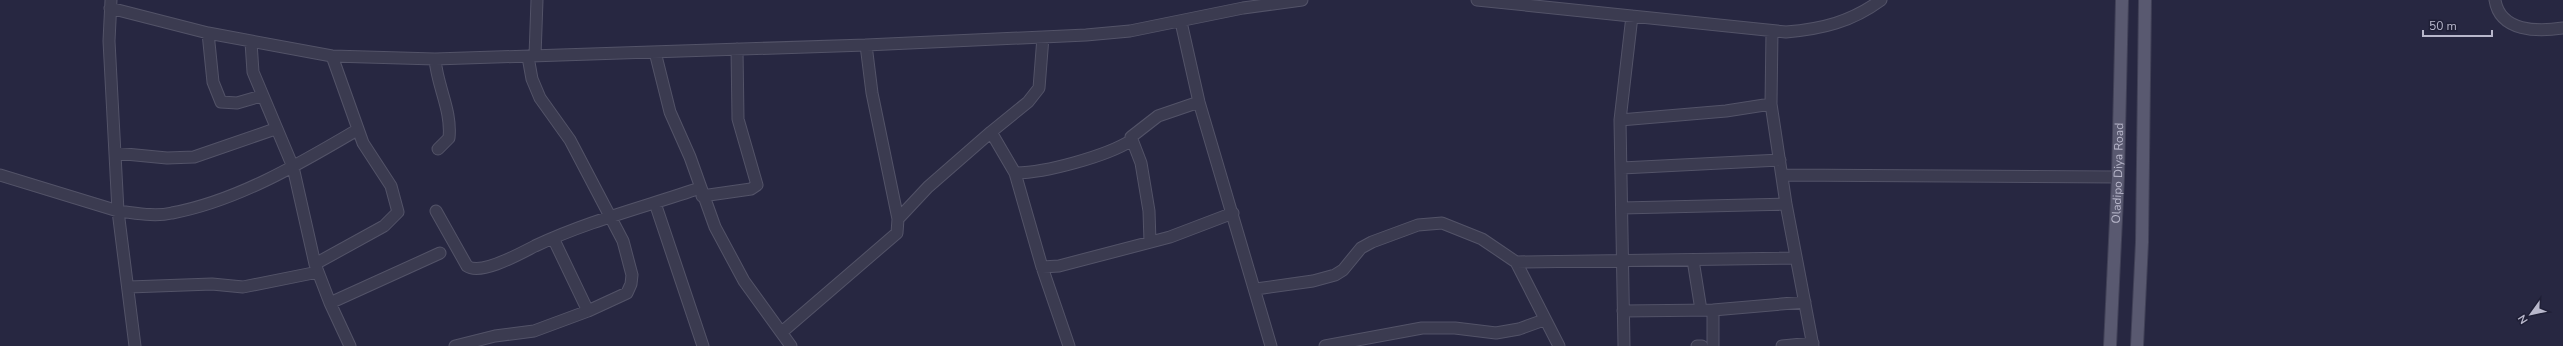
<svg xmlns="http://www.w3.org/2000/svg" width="2563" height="346" font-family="'Nunito Sans',sans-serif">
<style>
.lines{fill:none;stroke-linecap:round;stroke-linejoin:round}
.minor-casing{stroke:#535368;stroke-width:13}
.major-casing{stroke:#414157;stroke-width:14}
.minor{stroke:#3b3b50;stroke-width:11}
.major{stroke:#595970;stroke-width:12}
.labels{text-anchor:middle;stroke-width:3.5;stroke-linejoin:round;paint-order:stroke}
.street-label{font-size:12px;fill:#b8b7cb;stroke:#1f1f36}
</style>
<rect width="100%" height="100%" fill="#272741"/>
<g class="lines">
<g class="minor-casing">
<path id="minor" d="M111 0 109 41 118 211 135 346
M1477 0 1786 32C1822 29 1851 22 1881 0
M2495 0C2500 32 2538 32 2563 28
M110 8 208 33 332 56 435 59 866 45 1086 35 1130 31 1243 8 1302 0
M1181 22 1199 102 1271 346
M1772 31 1771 104 1786 204 1813 346
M208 33 213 82 221 102 237 103 261 96
M1043 37 1039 88 1028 102 991 132 1015 173 1042 267 1069 346
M251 42 253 72 293 167 315 264 330 303 350 346
M655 52 670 112 690 157 715 227 744 281 791 346
M535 56 537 0
M435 59C437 86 452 110 449 138L438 149
M1620 120 1726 111 1771 104
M115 153 167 158 194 157 275 129
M1622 168 1780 160
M1015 173C1045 173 1107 156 1132 140
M0 175 118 211C136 213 154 217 172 213 237 201 301 163 357 130
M1782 175 2118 177
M702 196 751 189 757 185 738 119 737 49
M655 203 703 346
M1622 208 1786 204
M436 211 467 266C481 276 521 253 535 246 588 221 644 207 700 188
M898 219 928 187 991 132
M553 238 588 311
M1150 242 1149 211 1141 163 1131 137 1158 116 1199 102
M1693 260 1701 310
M1516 262 1795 258
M315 264 384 226 398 212 391 186 363 143 332 56
M1042 267 1059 266 1170 237 1233 213
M129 287 212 284 243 287 318 272
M1256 289 1313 281 1335 275 1343 270 1361 248 1372 242 1418 225 1442 223 1482 239 1516 262 1559 346
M330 303 440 253
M1623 311 1713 310 1805 302
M782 332 897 233 898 219 872 93 866 45
M455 346 495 336 534 331 588 311 627 293 631 284 632 275 623 241 570 140 540 98 532 79 528 57
M1325 346 1422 328H1455L1496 333 1519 329 1544 320
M1624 346 1620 120 1632 16
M1697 346H1702
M1713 346V310
M1782 346 1813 343"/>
</g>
<g class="major-casing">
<g id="major">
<path id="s1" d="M2110 346 2118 177 2122 0"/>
<path d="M2137 346 2142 242 2145 0"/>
</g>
</g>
<use href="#minor" class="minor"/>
<use href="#major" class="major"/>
</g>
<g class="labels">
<g class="street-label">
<text dy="4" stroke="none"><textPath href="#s1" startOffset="173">Oladipo Diya Road</textPath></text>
</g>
</g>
<g transform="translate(2531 314) rotate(237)" stroke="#1f1f36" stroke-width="3" paint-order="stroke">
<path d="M0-3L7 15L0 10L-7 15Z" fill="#b8b7cb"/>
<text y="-6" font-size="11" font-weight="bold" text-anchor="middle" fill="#b8b7cb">N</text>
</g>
<path d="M2423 30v6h69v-6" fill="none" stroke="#b8b7cb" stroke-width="2"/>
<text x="2429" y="30" font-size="12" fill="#b8b7cb" stroke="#1f1f36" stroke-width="3" paint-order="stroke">50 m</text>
</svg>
